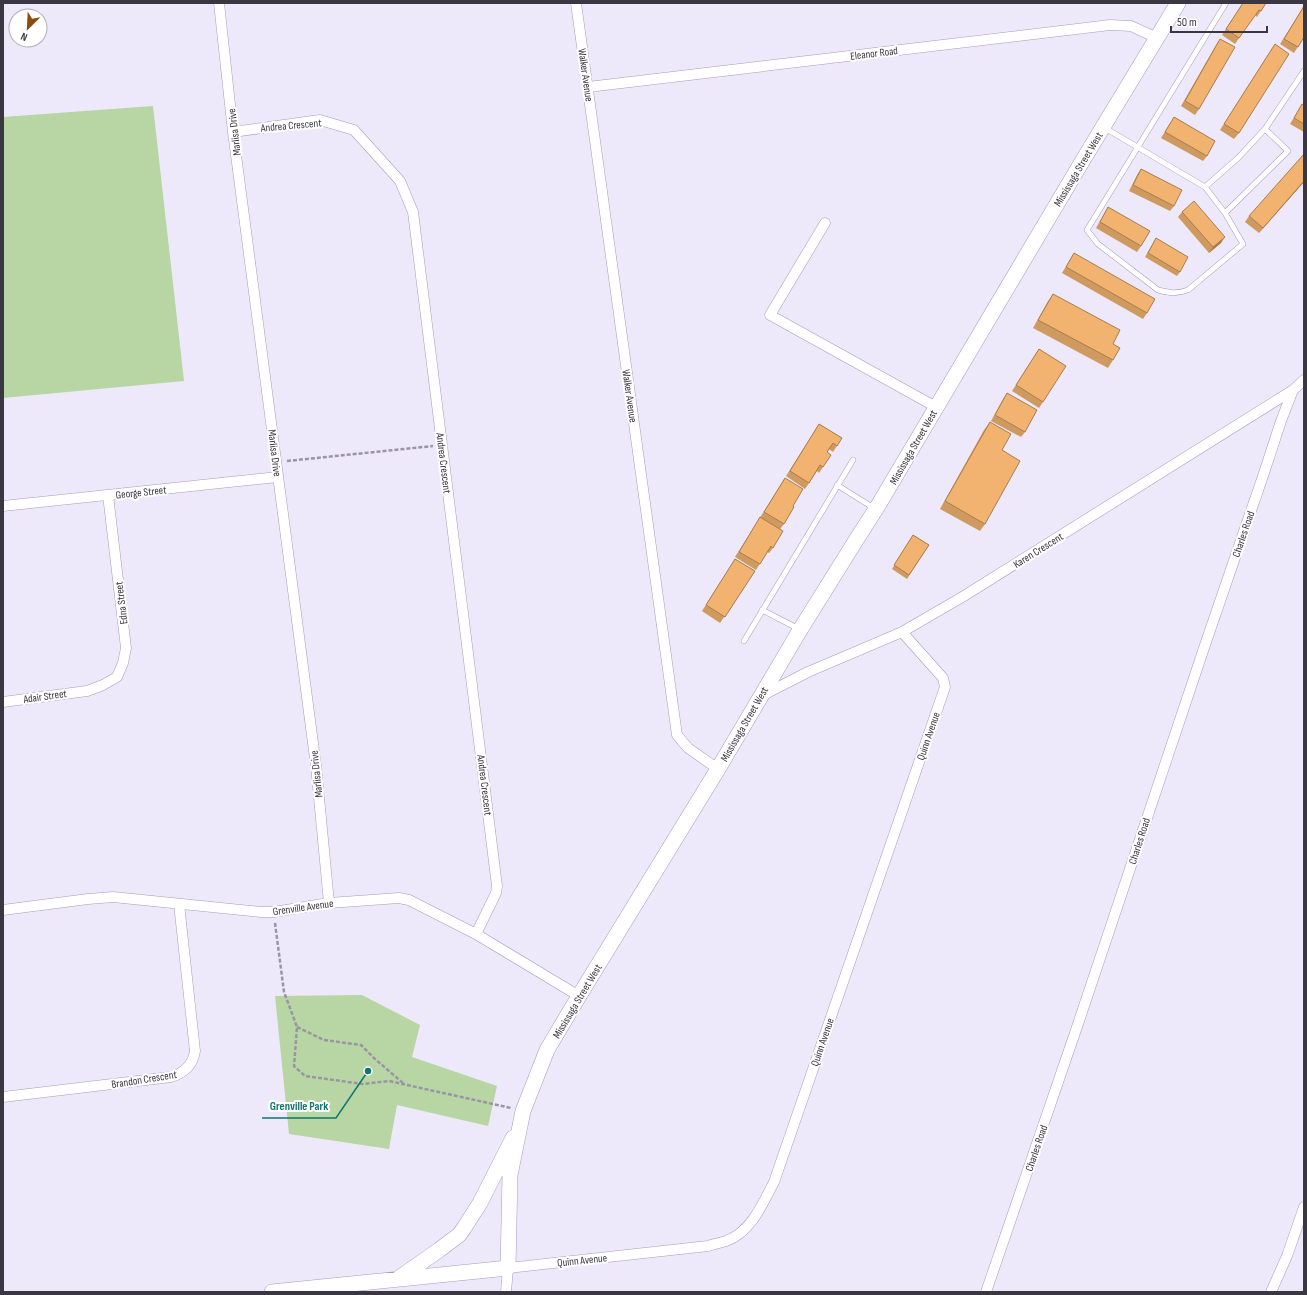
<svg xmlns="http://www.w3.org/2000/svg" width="1307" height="1295" font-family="'Sofia Sans Condensed',sans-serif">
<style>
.green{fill:#b7d6a3}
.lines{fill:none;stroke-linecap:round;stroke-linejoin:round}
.lane-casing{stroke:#a69cb9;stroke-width:6}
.street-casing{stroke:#a69cb9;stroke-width:11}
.secondary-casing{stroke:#a69cb9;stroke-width:16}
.path{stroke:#9a95a5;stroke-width:2.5;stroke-dasharray:4 2;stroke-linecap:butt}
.lane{stroke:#fff;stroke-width:5}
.street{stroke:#fff;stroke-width:10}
.secondary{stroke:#fff;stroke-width:15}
.wall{fill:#cf9a5f}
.shaded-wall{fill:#a97d4e}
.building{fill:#f1b36f;stroke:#a97d4e}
.labels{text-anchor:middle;stroke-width:4;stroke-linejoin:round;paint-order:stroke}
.street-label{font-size:11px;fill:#3a3642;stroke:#fff}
.leader{fill:none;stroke:#0f766e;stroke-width:1.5}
.callout-dot{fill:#0f766e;stroke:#fff;stroke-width:1.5}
.callout-label{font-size:12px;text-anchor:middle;font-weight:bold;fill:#0f766e;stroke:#fff;stroke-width:4;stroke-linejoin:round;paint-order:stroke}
</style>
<rect width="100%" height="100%" fill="#eee8fb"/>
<path class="green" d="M153 106 184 381 3 398V117Z
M362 995 420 1025 412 1057 497 1086 488 1126 397 1105 389 1149 289 1134 275 996Z"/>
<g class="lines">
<g class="lane-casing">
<path id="lane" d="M1105 128 1205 187 1225 213 1243 244 1188 290C1176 294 1170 293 1158 290L1098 244 1087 230 1226 3
M1205 187 1238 158 1265 129 1304 71
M1225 213 1288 151 1265 129
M837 485 874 508
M762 610 799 629
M744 641 853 460"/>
</g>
<g class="street-casing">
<path id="street" d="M219 3 233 132 316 766 329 903
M576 3 677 735 688 748 718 769
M588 87 1110 25 1131 26 1157 38
M233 132 320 120 354 130 400 181 413 212 497 886 496 893 476 934
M825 223 770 315 936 407
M3 506 278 477
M761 696 808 672 902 632 964 596 1293 390 1304 380
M3 702 87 691 103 685 117 677 123 663 126 648 108 495
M3 910 88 899 113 897 261 912H274L329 903 399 898 409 900 476 934 579 996
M3 1097 171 1077C184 1073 193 1065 195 1051L179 904
M506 1292 508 1268 708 1246C713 1244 720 1243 726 1241 751 1232 762 1205 774 1182L945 687 943 678 902 632
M986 1292 1078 1024 1205 645 1263 476 1281 421 1293 390
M1271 1292 1287 1256 1304 1207"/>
</g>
<g class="secondary-casing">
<path id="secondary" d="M399 1278 439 1250 459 1235 464 1228 480 1203 513 1138
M272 1292 508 1268 510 1175 523 1111 547 1050 579 996 718 769 800 630 858 537 876 509 1083 160 1178 3"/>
</g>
<path class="path" d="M287 461 433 446
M275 923 284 992 297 1027 294 1066 305 1076 363 1084 389 1081 511 1108
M297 1027 324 1040 361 1045 375 1059 403 1083"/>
<use href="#lane" class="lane"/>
<use href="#street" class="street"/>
<use href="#secondary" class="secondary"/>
</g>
<path class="wall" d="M1243 3H1266L1257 17 1255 15 1235 44 1222 35Z
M1304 6V37L1294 53 1280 44Z
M1220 39 1199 109 1195 115 1181 106 1216 45Z
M1275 44 1239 133 1234 139 1220 130Z
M1302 104 1304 105V132L1290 124Z
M1174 117 1207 156 1203 161 1161 138Z
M1141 169 1174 206 1170 211 1129 191 1137 175Z
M1304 182 1259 233 1245 222 1249 216Z
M1108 207 1141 246 1137 252 1096 228Z
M1182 212 1221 243 1209 253 1178 217Z
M1156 238 1180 272 1177 276 1145 257Z
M1074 253 1147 313 1143 319 1062 273Z
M1053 294 1113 344V360L1108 368 1033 328 1048 301Z
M1039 349 1043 402 1039 408 1012 391Z
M1007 393 1025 432 1021 437 991 421 1003 399Z
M990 422 1002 450 985 524 980 531 940 509 984 430Z
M819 424 842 438 833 452 829 449 827 452 823 467 819 473 817 471 805 489 786 476Z
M785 478 793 506 784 524 780 529 773 548 769 553 767 552 756 570 735 557Z
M913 535 929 545 907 579 892 569Z
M735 559 755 571 720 623 702 611Z"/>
<path class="shaded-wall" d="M1304 181V182L1259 233 1263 228Z
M1225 237 1221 243 1209 253 1213 247Z"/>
<path class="building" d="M1243 3H1266L1261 11 1259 10 1239 38 1226 29Z
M1304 6V37L1298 47 1284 39Z
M1220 39 1235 47 1199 109 1185 101Z
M1275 44 1289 54 1239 133 1224 124Z
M1302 104 1304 105V124L1294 118Z
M1174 117 1215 141 1207 156 1165 132Z
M1304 154V181L1263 228 1249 216Z
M1141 169 1182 190 1174 206 1133 185Z
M1194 201 1225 237 1213 247 1182 212Z
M1108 207 1150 231 1141 246 1100 222Z
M1156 238 1188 257 1180 272 1148 253Z
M1074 253 1155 299 1147 313 1066 267Z
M1053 294 1120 330 1113 344 1120 348 1113 360 1038 320Z
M1039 349 1066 366 1043 402 1016 385Z
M1007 393 1037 410 1025 432 995 415Z
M990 422 1011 434 1002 450 1020 461 985 524 945 501Z
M819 424 842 438 837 446 833 443 827 452 831 455 823 467 820 465 809 483 790 471Z
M785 478 803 489 793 506 794 507 784 524 764 512Z
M760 517 783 531 773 548 771 546 760 564 739 552Z
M913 535 929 545 909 575 894 565Z
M735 559 755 571 725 617 706 605Z"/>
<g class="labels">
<g class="street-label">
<text transform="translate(874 53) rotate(-7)" y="4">Eleanor Road</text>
<text transform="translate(586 75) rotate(82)" y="4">Walker Avenue</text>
<text transform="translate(291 125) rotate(-5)" y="4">Andrea Crescent</text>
<text transform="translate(234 132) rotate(-97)" y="4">Marlisa Drive</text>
<text transform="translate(1078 169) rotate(-59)" y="4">Mississaga Street West</text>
<text transform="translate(630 396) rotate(82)" y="4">Walker Avenue</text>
<text transform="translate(913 447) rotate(-60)" y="4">Mississaga Street West</text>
<text transform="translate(275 453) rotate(83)" y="4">Marlisa Drive</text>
<text transform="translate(444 463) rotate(83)" y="4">Andrea Crescent</text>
<text transform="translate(141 492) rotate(-6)" y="4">George Street</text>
<text transform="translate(1243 534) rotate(-71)" y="4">Charles Road</text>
<text transform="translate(1038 550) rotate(-32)" y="4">Karen Crescent</text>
<text transform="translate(121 603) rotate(-97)" y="4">Edna Street</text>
<text transform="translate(45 696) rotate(-8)" y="4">Adair Street</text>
<text transform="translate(744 724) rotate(-60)" y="4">Mississaga Street West</text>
<text transform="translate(928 736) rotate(-71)" y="4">Quinn Avenue</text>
<text transform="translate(316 774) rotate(-96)" y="4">Marlisa Drive</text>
<text transform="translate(485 785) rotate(83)" y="4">Andrea Crescent</text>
<text transform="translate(1139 841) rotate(-72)" y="4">Charles Road</text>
<text transform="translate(303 907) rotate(-8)" y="4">Grenville Avenue</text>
<text transform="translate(577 1001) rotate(-59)" y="4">Mississaga Street West</text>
<text transform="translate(822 1042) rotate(-71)" y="4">Quinn Avenue</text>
<text transform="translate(144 1079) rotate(-9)" y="4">Brandon Crescent</text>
<text transform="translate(1036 1148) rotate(-71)" y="4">Charles Road</text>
<text transform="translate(582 1260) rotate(-6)" y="4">Quinn Avenue</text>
</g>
</g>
<path class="leader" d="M368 1071L336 1118H262"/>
<circle class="callout-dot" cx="368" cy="1071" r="4"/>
<g class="callout-label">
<text x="299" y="1110">Grenville Park</text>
</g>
<rect width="1307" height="1295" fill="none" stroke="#3a3642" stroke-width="8"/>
<g transform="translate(28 28) rotate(204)"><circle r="19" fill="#ffffff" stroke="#b0afb3"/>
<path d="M0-3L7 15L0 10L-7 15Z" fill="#894c0c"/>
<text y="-6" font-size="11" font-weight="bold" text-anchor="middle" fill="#3a3642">N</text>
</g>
<path d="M1171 26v6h96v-6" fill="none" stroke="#3a3642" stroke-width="2"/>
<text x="1177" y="26" font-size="12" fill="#3a3642" stroke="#ffffff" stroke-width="3" paint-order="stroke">50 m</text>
</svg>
